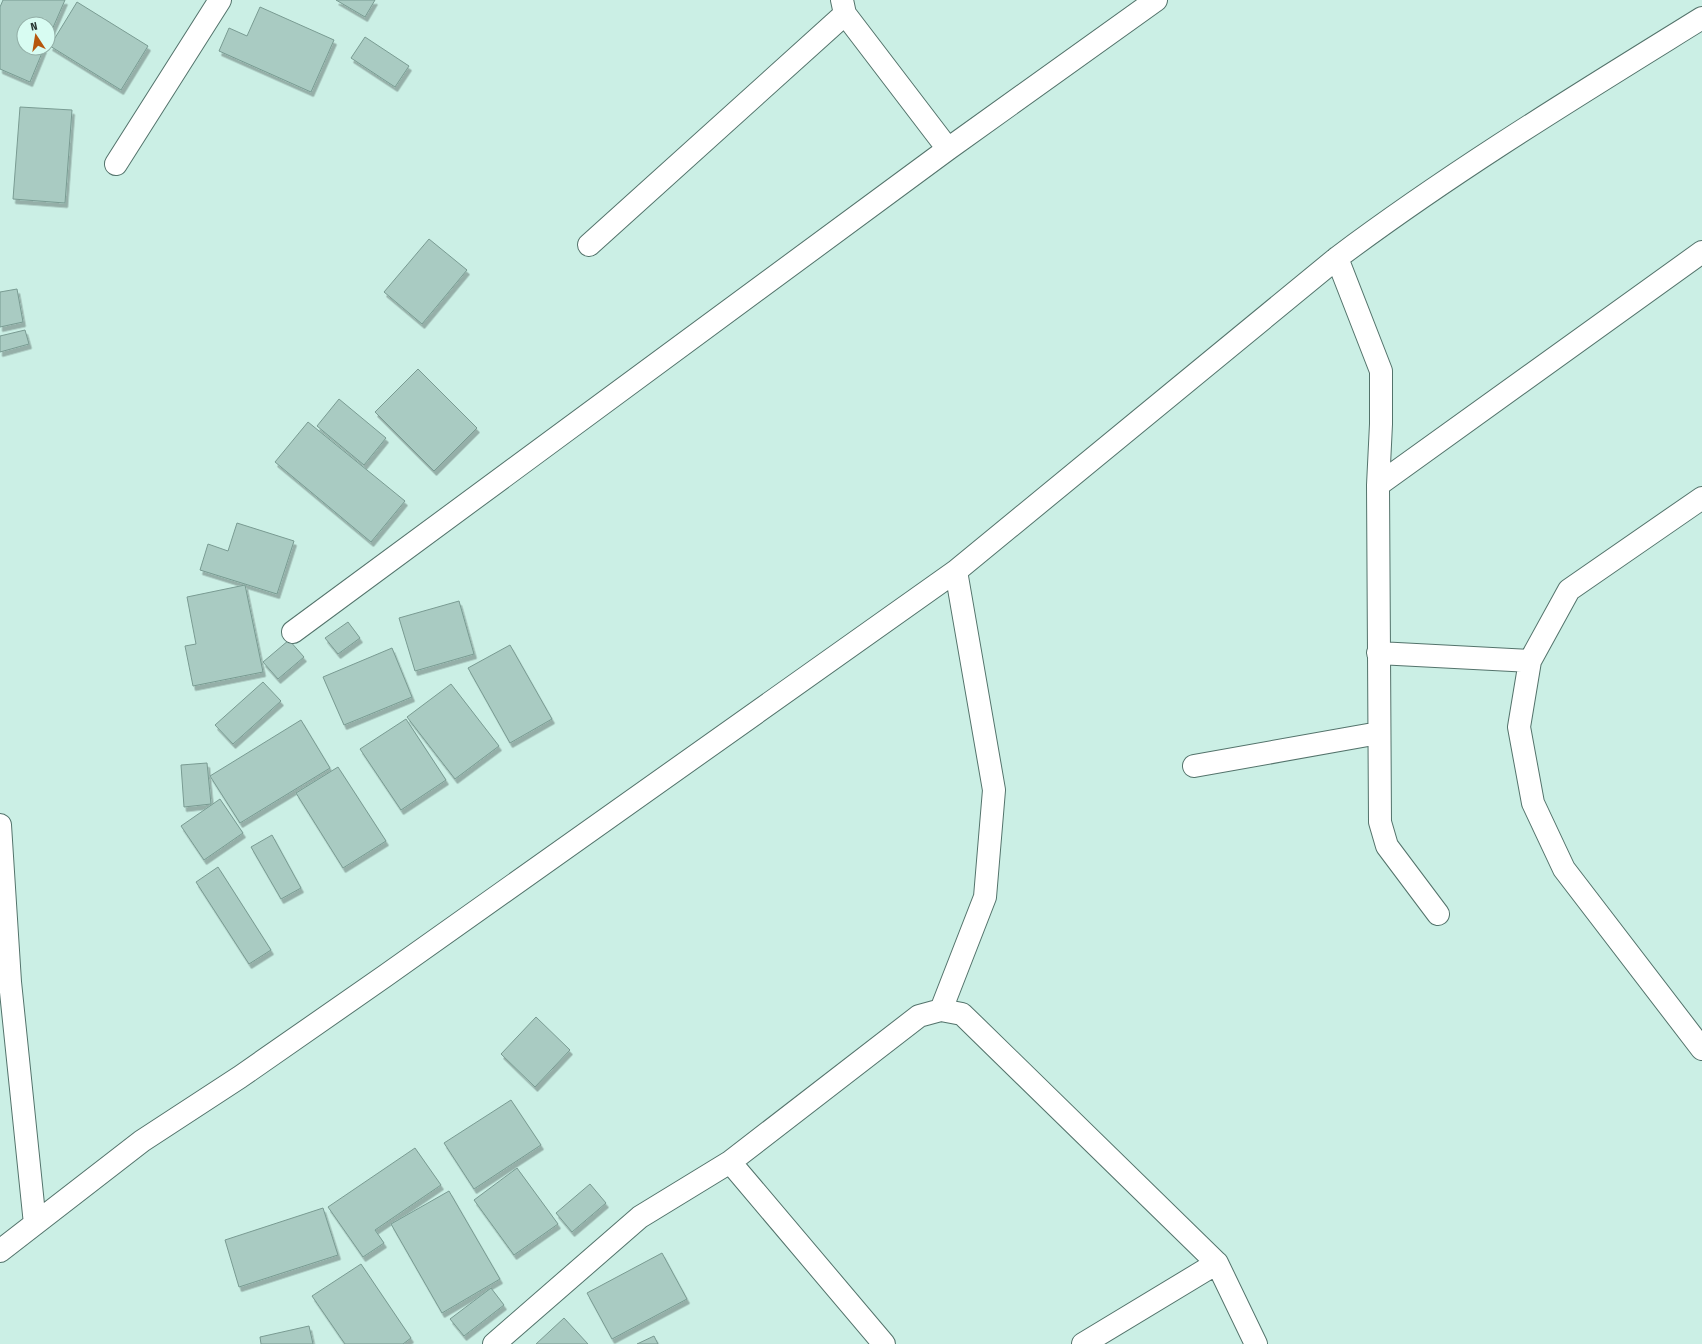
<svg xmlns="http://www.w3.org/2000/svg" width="1702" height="1344" font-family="'Fira Sans Condensed',sans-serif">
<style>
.building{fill:#a9cbc2;stroke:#799b92;filter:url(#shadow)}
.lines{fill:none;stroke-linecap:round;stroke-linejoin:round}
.minor-casing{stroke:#53736b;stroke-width:24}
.minor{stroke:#fff;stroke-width:22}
</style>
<defs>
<filter id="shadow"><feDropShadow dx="2.5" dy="4.5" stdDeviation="0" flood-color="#0004"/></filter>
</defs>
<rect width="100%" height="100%" fill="#cbefe5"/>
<path class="building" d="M3 0H65L48 39V24H24V48H44L30 82 0 69V7Z
M336 0H375L365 17Z
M77 2 148 46 121 90 50 46Z
M260 7 334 40 311 92 219 51 229 28 247 36Z
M365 37 409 66 395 87 351 58Z
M20 107 72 110 65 203 13 199Z
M429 239 467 270 422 324 384 292Z
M17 289 23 322 0 327V292Z
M25 330 29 344 0 352V336Z
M418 369 477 428 434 471 375 412Z
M339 399 386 438 364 465 317 426Z
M308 422 405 501 371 542 275 462Z
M237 523 294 541 277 594 200 570 208 544 228 551Z
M245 585 263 672 193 686 185 646 196 644 187 597Z
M459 601 474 654 415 671 399 618Z
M348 622 360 638 338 654 325 638Z
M289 640 304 657 278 679 263 662Z
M510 645 552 719 510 743 468 668Z
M392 648 412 697 344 725 323 677Z
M263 682 281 701 233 744 215 725Z
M451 684 499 746 455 779 407 717Z
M406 719 446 780 401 810 360 749Z
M301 720 330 768 240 823 210 776Z
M207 763 211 804 184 807 181 765Z
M338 767 386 841 343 868 296 793Z
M220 799 243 833 204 860 181 826Z
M272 835 301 888 281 899 251 847Z
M218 867 271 950 249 964 196 882Z
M536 1017 570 1050 535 1087 501 1054Z
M511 1100 541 1145 474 1189 444 1143Z
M415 1148 441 1185 375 1230 384 1243 363 1257 328 1207Z
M517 1168 558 1224 514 1255 474 1200Z
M590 1184 606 1203 572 1232 556 1213Z
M449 1191 500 1279 442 1313 391 1224Z
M323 1208 338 1255 239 1287 225 1240Z
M662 1253 687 1299 612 1339 587 1293Z
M361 1264 411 1338 403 1344H345L312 1296Z
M491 1288 504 1305 464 1336 450 1319Z
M564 1318 588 1344H536Z
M309 1326 313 1344H261L260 1337Z
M654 1336 658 1344H637Z"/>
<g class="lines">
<g class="minor-casing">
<path id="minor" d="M842 0 845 14 948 149
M116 164 220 0
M589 245 845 14
M1337 258 1381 371V424L1378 485 1380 822 1387 846 1438 914
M1378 485 1702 252
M1702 498 1569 590 1530 661 1519 727 1533 803 1564 869 1702 1049
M293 632 948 149 1156 0
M1378 653 1530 661
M1194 766 1379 733
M0 825 10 982 35 1224
M941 1010 985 897 994 790 956 571
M730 1162 884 1344
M0 1251 142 1141 240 1077 385 976 956 571 1337 258C1453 171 1578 95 1702 18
M494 1344 640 1217 730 1162 919 1016 941 1010 962 1014 1217 1263 1256 1344
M1083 1344 1217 1263"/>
</g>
<use href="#minor" class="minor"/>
</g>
<g transform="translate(36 36) rotate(348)"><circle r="19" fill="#d8fcf2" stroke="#92aea6"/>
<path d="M0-3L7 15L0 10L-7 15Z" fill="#b6570d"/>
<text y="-6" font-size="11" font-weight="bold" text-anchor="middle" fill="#2a3834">N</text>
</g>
</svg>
